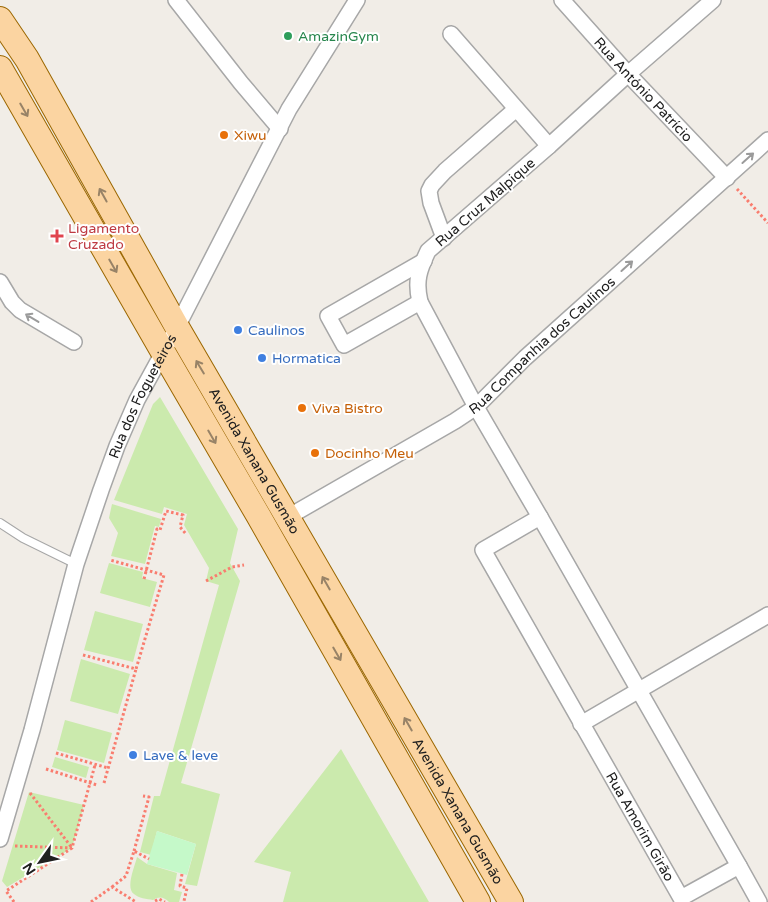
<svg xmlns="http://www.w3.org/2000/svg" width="768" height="902" font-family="'Varela Round',sans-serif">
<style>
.grass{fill:#cbeaad}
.park{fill:#c5f9c9}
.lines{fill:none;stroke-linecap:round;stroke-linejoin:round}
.service-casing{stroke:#a7a7a7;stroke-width:10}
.minor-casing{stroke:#a7a7a7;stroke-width:18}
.primary-casing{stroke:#9b6701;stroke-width:26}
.path{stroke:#f97d6f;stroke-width:3;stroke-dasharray:2.5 2.5;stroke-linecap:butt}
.service{stroke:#fff;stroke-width:8}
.minor{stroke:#fff;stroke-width:15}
.primary{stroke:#fbd4a1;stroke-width:24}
.oneway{stroke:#988367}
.oneway2{stroke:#9b9b9b}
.leisure-dot{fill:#2e9e5b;stroke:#fff;stroke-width:2}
.food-dot{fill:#e8710a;stroke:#fff;stroke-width:2}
.health-dot{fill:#e0444e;stroke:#fff;stroke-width:2}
.shop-dot{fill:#3f7fe0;stroke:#fff;stroke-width:2}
.labels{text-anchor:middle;stroke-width:4;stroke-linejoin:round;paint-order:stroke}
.leisure-label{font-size:14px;fill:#27864d;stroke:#fff;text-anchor:start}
.street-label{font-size:14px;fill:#202020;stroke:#fff}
.food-label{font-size:14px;fill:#c56008;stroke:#fff;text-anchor:start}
.health-label{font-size:14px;fill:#be3a42;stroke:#fff;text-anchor:start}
.shop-label{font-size:14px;fill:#366cbe;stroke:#fff;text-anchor:start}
</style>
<rect width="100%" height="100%" fill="#f1ede7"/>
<path class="grass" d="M160 397 238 529 230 563 240 581 181 783 220 794 197 886 185 884 196 844 157 831 151 855 140 852 154 796H160L219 585 206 581 209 568 184 525 187 514 164 507 162 514 114 500 153 404Z
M112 504 161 519 159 527 155 526 145 564 111 556 118 533 109 518Z
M109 563 143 572 142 578 157 582 150 607 100 593Z
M95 611 143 624 133 662 84 650Z
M81 659 130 674 118 714 70 701Z
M65 720 112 733 104 763 57 750Z
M341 749 429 902H283L291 872 254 862Z
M55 757 89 767 86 778 52 767Z
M29 792 84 805 72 848 7 887 2 881Z
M137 857 147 864 177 873 174 890 182 892 179 902H169C164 897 159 896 153 900 147 899 138 898 134 894 125 888 135 866 137 857Z"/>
<path class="park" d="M157 831 196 844 187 875 147 864Z"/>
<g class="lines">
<g class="service-casing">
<path id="service" d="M0 523 23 538 76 564"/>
</g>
<g class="minor-casing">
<g id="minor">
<path d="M176 0 241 83 280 129"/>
<path id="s1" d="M562 0 628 74 727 178"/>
<path d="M713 0 628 74 549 146 428 251C419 270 415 281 420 302L476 407 540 517 739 866 759 902"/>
<path d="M451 34 549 146"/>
<path d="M444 238 431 203 429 191 432 185 445 171 516 109"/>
<path d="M0 282 12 302 20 310 74 342"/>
<path d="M420 302 344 345 328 316 424 261"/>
<path id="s2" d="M288 517 455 421 476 407 525 358 768 140"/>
<path id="s3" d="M540 517 483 550 681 898 739 866"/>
<path d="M581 724 768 615"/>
<path id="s4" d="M0 839 32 730 76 564 101 490 117 446 137 400 177 327 289 109 357 0"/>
</g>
</g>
<g class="primary-casing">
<g id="primary">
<path id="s5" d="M0 19 27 59 177 327 511 902"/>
<path d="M0 68 163 352 258 515 478 902"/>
</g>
</g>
<path class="path" d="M737 189 768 223
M144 579 157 529 160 530 166 511 183 515 180 527 186 534
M206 581 232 567 244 565
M83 655 136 669 164 575 110 560
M56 753 108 768
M46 769 97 785
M104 783 136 669
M30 793 72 848
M15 846 72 848
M134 851 149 797 143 796
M182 874 180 886 187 888 184 901
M112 887 126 876 134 851 149 859
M155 901 159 899 165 902
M14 902 6 891 72 848 95 765
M91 902 112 887 136 902"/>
<use href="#service" class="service"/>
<use href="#minor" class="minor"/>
<use href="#primary" class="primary"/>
</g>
<defs><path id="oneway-shaft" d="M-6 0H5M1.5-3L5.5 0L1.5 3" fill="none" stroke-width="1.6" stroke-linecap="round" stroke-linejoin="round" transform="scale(1.25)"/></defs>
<g class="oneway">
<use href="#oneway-shaft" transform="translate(24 110) rotate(60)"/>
<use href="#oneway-shaft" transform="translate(103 195) rotate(-119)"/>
<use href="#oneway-shaft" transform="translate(113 266) rotate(60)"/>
<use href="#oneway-shaft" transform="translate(200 367) rotate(-121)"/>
<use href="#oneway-shaft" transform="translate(212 437) rotate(60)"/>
<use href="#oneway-shaft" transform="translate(326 583) rotate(-120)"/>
<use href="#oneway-shaft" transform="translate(337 654) rotate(60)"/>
<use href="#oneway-shaft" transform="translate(408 724) rotate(-120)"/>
</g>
<g class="oneway2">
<use href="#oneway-shaft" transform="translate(748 158) rotate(-42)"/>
<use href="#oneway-shaft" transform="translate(627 266) rotate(-42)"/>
<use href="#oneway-shaft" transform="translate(32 318) rotate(-149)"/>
</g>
<circle class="leisure-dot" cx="288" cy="36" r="5"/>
<g class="food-dot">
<circle cx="224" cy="135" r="5"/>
<circle cx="302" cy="408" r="5"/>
<circle cx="315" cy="453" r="5"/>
</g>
<path class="health-dot" d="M54.5 228.5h5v5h5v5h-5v5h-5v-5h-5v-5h5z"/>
<g class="shop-dot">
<circle cx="238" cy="330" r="5"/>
<circle cx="262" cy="358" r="5"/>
<circle cx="133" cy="755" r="5"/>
</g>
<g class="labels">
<g class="leisure-label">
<text x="298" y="41">AmazinGym</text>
</g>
<g class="street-label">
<text dy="5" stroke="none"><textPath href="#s1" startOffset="121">Rua António Patrício</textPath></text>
<text transform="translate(485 202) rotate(-41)" y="5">Rua Cruz Malpique</text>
<text dy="5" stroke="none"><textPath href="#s2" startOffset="308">Rua Companhia dos Caulinos</textPath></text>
<text dy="5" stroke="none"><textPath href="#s4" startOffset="466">Rua dos Fogueteiros</textPath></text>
<text dy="5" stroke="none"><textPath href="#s5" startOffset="510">Avenida Xanana Gusmão</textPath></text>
<text dy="5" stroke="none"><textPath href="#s5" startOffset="915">Avenida Xanana Gusmão</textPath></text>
<text dy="5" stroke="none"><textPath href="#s3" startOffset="384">Rua Amorim Girão</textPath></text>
</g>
<g class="food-label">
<text x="234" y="140">Xiwu</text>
<text x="312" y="413">Viva Bistro</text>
<text x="325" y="458">Docinho Meu</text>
</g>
<g class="health-label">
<text x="68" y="233">Ligamento<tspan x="68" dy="16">Cruzado</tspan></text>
</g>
<g class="shop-label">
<text x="248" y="335">Caulinos</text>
<text x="272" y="363">Hormatica</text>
<text x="143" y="760">Lave &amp; leve</text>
</g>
</g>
<g transform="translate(40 862) rotate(237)" stroke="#ffffff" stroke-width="4" paint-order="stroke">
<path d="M0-4L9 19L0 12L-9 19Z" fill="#202020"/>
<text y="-8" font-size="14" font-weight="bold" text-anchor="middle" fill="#202020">N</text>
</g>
</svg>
